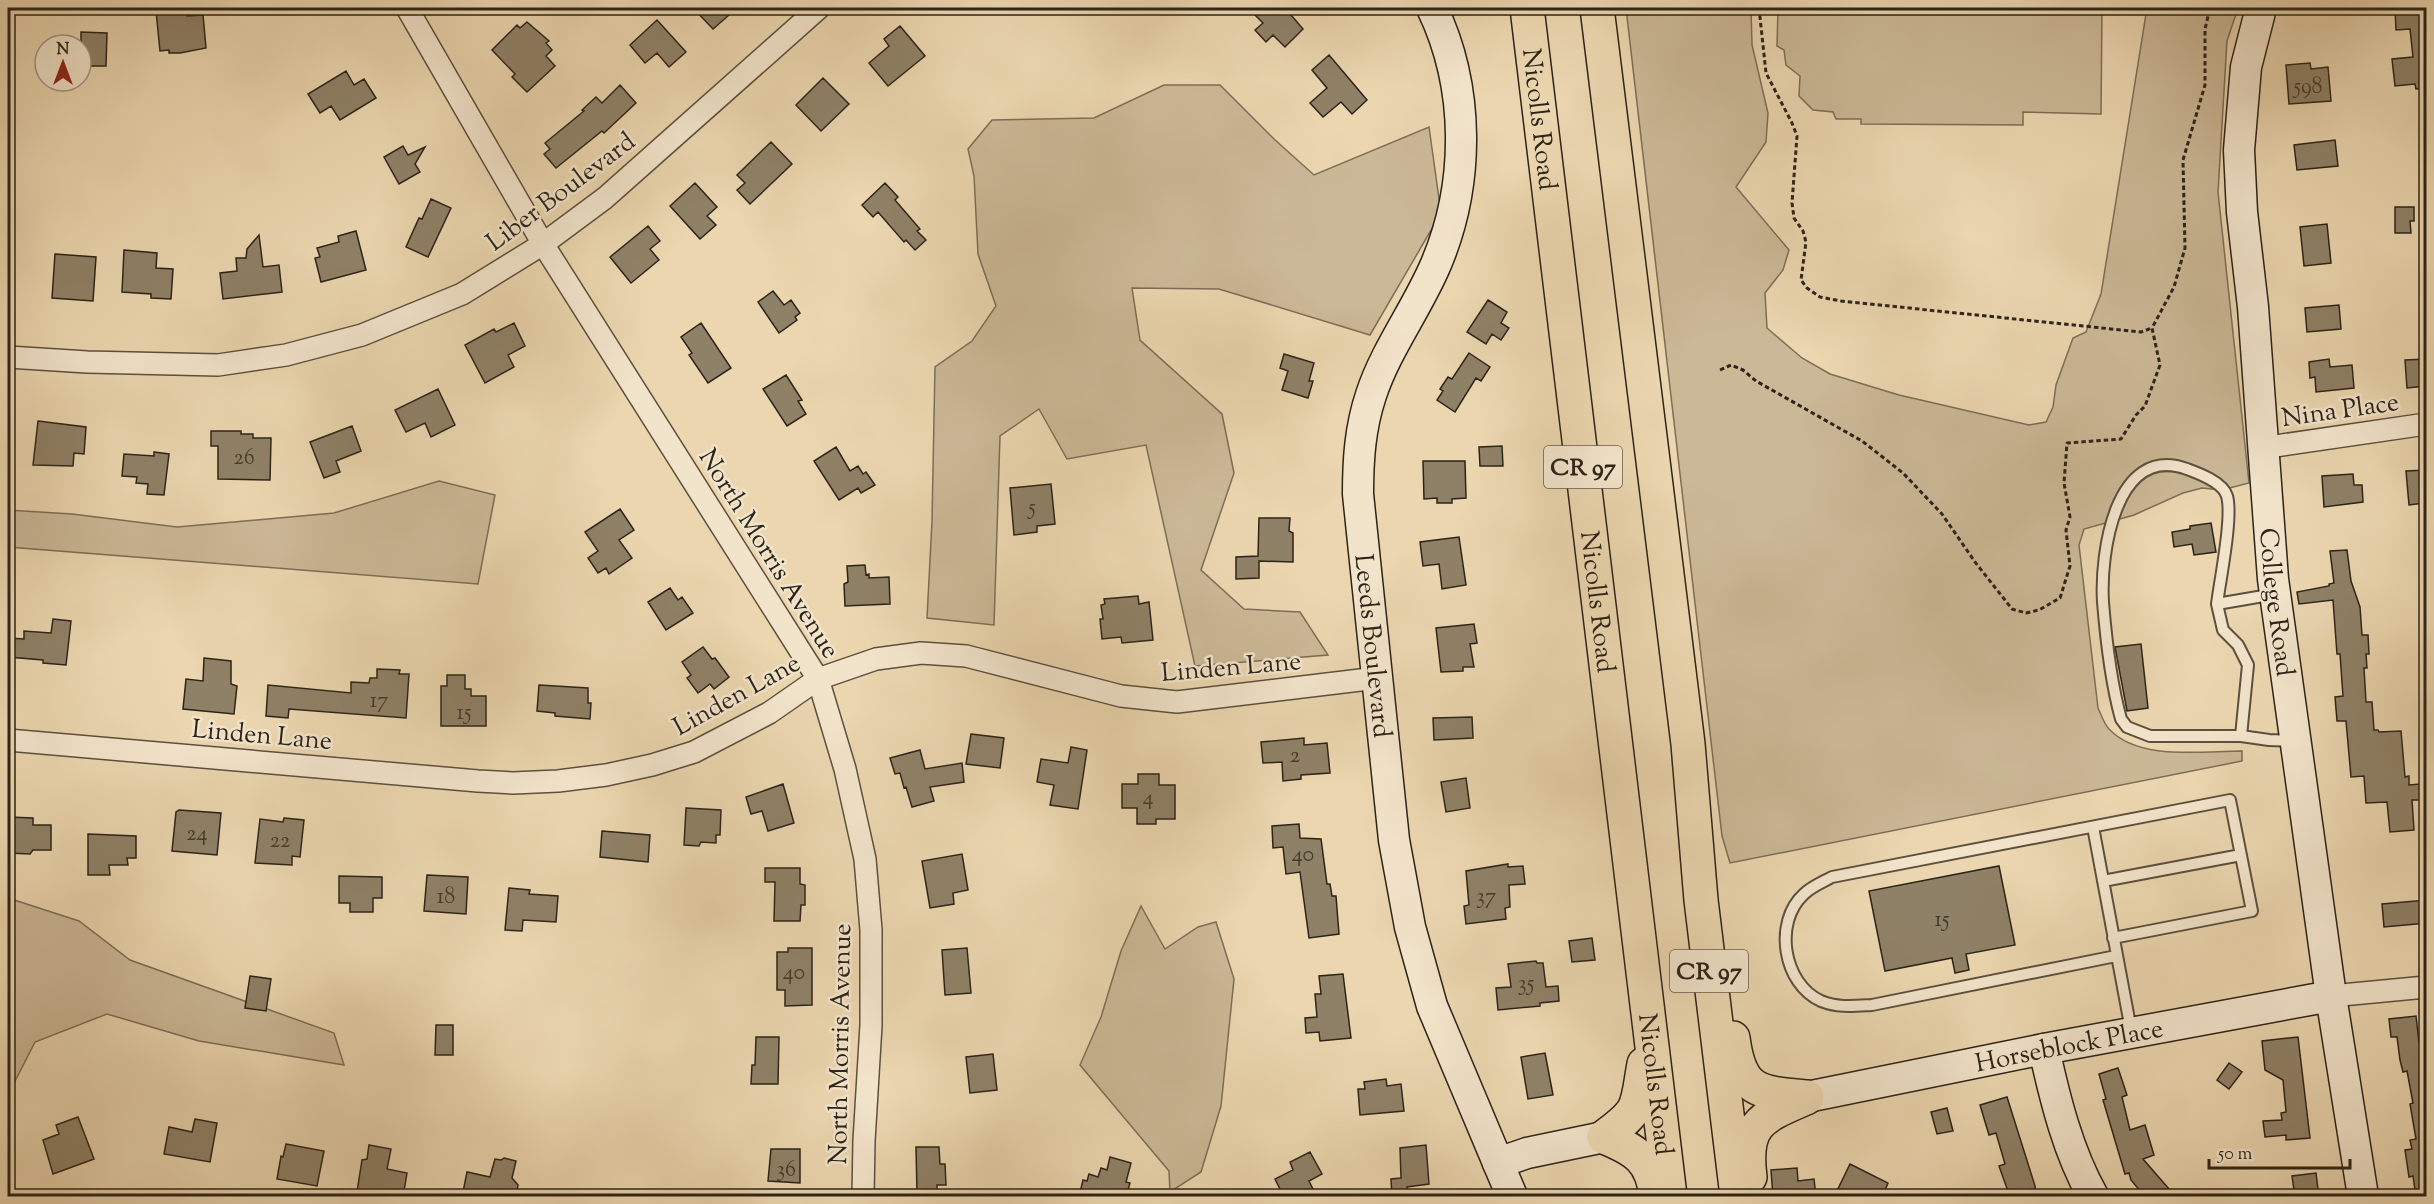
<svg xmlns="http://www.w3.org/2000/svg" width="2434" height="1204" font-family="'Sorts Mill Goudy',serif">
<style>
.green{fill:#cbb896;stroke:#7c6e58;stroke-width:1.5}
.building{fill:#8f8167;stroke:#2c2419;stroke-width:1.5}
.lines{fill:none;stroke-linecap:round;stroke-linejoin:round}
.lane-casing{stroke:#5c503e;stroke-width:14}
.street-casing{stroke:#5c503e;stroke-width:24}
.secondary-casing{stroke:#2c2419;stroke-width:33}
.highway-casing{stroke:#2c2419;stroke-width:36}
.path{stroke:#2c2419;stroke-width:3;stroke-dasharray:4.5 3;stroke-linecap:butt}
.lane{stroke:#f2e4cb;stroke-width:10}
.street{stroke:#f2e4cb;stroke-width:21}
.secondary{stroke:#f2e4cb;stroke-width:30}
.highway{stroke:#ebd6af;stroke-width:33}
.labels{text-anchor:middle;stroke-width:5;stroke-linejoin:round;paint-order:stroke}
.number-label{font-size:22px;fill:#453b2c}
.shield{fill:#f2e4cb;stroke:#675e4e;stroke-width:1.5}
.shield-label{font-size:24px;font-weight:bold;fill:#2c2419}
.street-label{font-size:26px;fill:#2c2419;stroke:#f2e4cb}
</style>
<rect width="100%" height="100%" fill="#ebd6af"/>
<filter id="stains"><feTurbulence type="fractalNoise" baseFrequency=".00333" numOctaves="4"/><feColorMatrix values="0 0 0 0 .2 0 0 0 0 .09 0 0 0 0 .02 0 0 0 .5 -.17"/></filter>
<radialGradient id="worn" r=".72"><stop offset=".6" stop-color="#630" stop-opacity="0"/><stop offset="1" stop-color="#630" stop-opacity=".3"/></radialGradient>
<path class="green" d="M1626 8H1751L1752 45 1768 113 1766 142 1736 187 1789 250 1783 270 1765 293 1767 328 1802 358 1830 374 1899 395 2029 425 2046 422 2053 407 2056 385 2073 338 2086 332 2101 294 2147 8H2238L2227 41 2218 192 2249 483 2222 490 2202 488 2183 493 2134 515 2084 529 2079 545 2098 708C2101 714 2104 724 2109 729 2139 761 2201 751 2242 751V761L1730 863 1722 836Z
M1778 8H2102L2101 114 2023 112V125L1861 124V119H1836L1833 112 1813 110 1799 96 1800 76 1786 65 1784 50 1777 46Z
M1164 85H1220L1274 139 1314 175 1429 127 1441 213 1370 335 1219 289 1132 288 1140 340 1222 414 1234 473 1201 570 1244 609 1300 612 1328 655 1195 666 1146 445 1067 459 1039 409 1000 436 994 625 927 618 932 521 935 367 972 341 996 306 978 254 974 176 968 149 992 120 1094 118Z
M439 481 495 495 478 584 8 547V510L72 514 177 527 334 513Z
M8 898 79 921 130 960 334 1033 344 1065 199 1041 107 1014 35 1042 8 1095Z
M1141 906 1165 949 1198 927 1216 922 1234 979 1221 1106 1201 1172 1170 1192 1169 1171 1080 1065 1101 1017 1121 951Z"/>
<path class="building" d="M186 8 187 16 203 15 206 48 180 53H169V50L160 51 156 11Z
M693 8H737L713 29Z
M1248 8H1285L1303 29 1285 47 1273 35 1266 42 1255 30 1263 23Z
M2427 8V88L2416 89 2415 84 2395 86 2392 59 2413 57 2410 29 2396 30 2395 9Z
M657 20 686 52 669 67 657 53 645 63 630 45Z
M527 22 549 41 546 43 552 50 546 56 555 66 527 92 512 77 515 74 492 50 517 25 520 28Z
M900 26 925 56 888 86 869 63 889 46 884 39Z
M81 32 107 33 106 66H81Z
M1329 55 1367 100 1352 114 1341 102 1323 117 1310 103 1327 88 1312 70Z
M2310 63 2311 69 2328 67 2331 101 2289 104 2286 65Z
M346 71 354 85 364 79 376 98 340 120 331 106 320 113 308 94Z
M823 78 849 104 821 131 796 105Z
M620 85 636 103 604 133 602 131 556 168 544 154 550 149 545 143 584 111 582 110 596 97 602 103Z
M2335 140 2338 166 2297 170 2294 145Z
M771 142 792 164 750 204 737 190 745 183 737 175Z
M403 146 408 155 425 147 415 164 420 172 399 184 384 157Z
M695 183 717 207 707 216 716 225 700 239 670 206Z
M885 183 898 197 895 200 920 229 917 231 926 240 915 250 906 240 904 242 878 212 873 217 862 205Z
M431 199 451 208 428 257 406 247 419 218 422 219Z
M2395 207H2414V221H2410L2411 233H2395Z
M2327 224 2331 263 2304 266 2300 227Z
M648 226 660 241 650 249 659 260 631 283 610 257Z
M356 231 366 270 321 282 315 258 320 257 317 248 339 242 338 236Z
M259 235 263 267 279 265 282 292 223 299 220 273 237 271 236 258H246L247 249Z
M124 250 157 253 156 268 173 269 171 299 151 298V294L122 292Z
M55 254 96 257 93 301 52 298Z
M773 291 784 305 791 300 800 313 795 317 797 320 779 333 758 302Z
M1488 300 1507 312 1501 323 1509 328 1501 340 1492 334 1486 344 1467 332Z
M2339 305 2341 329 2307 332 2305 308Z
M514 323 525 346 508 355 514 367 485 383 465 345 494 329 496 332Z
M701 323 731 368 708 383 689 355 692 353 681 337Z
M1469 353 1490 367 1481 381 1476 378 1455 412 1437 400 1443 391 1440 389 1448 377 1452 379Z
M1284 354 1314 363 1309 381H1313L1308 398 1282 390 1288 371 1280 368Z
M2329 359 2330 367 2352 365 2354 388 2316 392 2315 377 2310 378 2309 362Z
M2427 359V386L2407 388 2405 360Z
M786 375 802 400 798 401 806 414 787 426 763 389Z
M438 389 455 425 431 437 425 423 406 432 395 410Z
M38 421 86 427 84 454 74 453 73 466 33 465Z
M352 426 361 451 336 461 340 472 324 478 310 442Z
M211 431H241V434H253V438H271L270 480 218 479V446H211Z
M1502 446 1503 466H1480L1479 447Z
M836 447 850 471 858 466 863 474 866 472 875 485 861 493 858 488 839 500 814 461Z
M154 452 169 454 164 495 147 494 148 484 136 483 137 477 122 476 124 454 154 456Z
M1423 461H1465L1466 498 1452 499V503H1437V498L1424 499Z
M2427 470V498H2424V503L2409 505 2406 471Z
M2353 474 2354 485H2362L2363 502 2324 507 2322 476Z
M1051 484 1055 524 1037 526V532L1014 535 1010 488Z
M620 509 634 530 619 540 632 558 609 574 606 568 598 573 588 558 598 551 585 532Z
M1259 518H1290L1289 531 1293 533V562L1259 561V578L1236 579V557L1258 556Z
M2211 523 2216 552 2194 555 2192 544 2174 547 2172 532 2190 529V526Z
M1459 537 1466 585 1442 589 1439 564 1423 566 1420 542Z
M2347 550 2351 581 2360 607 2362 635H2368L2369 654H2366L2367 668H2364L2366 702H2372L2374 730H2378L2379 732 2401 731 2405 777 2409 776V785L2420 784 2421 800H2412L2414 830 2390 832 2387 802 2366 803 2364 776 2351 777 2346 721H2337L2335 697 2343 696 2340 654H2337L2333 600 2299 604 2297 592 2329 586V584L2334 583 2330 551Z
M865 565 866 575 869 574V578L889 577 890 604 845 606 844 584 848 582 847 566Z
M670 588 678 600 682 597 693 613 666 630 648 602Z
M1138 596 1139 604 1149 602 1153 640 1122 643 1121 637 1102 639 1100 619H1103L1101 605 1105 604 1104 599Z
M53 619 71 621 66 665 43 663V660L8 657 9 638 24 639V631L51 633Z
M1474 624 1477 643 1470 644 1474 667H1463V671L1441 672 1436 628Z
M2141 644 2148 708 2127 711 2115 647Z
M703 647 712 659 715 658 729 677 714 689 710 684 698 693 687 678 691 675 682 662Z
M204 658 231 661V684L237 686 234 714 183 709 186 679 203 681Z
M377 669 400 670 399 674H409L406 718 289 709 288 718 266 716 268 685 351 693V682L369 683 370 678H377Z
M447 675H465V689H471V696H486V726H441V686H447Z
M539 685 588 688V703H591L590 719 555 716V713L537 711Z
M1472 717 1473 738 1434 740 1433 718Z
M971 734 1004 738 1000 768 966 764Z
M1304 738V745L1327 743 1330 773 1301 775V779L1283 781 1282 762 1263 763 1261 742Z
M1071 747 1087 750 1078 809 1050 805 1054 785 1037 782 1041 759 1068 763Z
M920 750 925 769 962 763 964 782 930 787 934 801 912 807 906 787 904 788 900 773 895 774 890 758Z
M1138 774H1159V785H1175V819H1156V824H1137V808H1122V784H1138Z
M1466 778 1470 808 1446 812 1441 782Z
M783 784 794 823 768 831 762 811 751 814 746 797Z
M686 808 721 810 720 835H716V843L701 842 699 846 684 845Z
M179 810 221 813 217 855 172 851 176 812Z
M8 817 33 818V825H51V850H33L30 854 8 853Z
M284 818 304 820 300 857 292 856V865L255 863 260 819 283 822Z
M1299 824 1300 838 1321 839 1327 884H1330L1332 896H1336L1339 934 1309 938 1300 872 1286 874 1283 847 1273 848 1272 826Z
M602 831 650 835 648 862 600 857Z
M88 834 136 836V858H127L128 865H109L110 875H88Z
M962 854 968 890 953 893 954 904 930 908 922 861Z
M1508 864V867L1523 866 1525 884 1509 885 1510 907 1505 908 1506 919 1466 924 1464 906 1469 905 1466 871Z
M1999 866 2015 945 1966 954 1969 970 1955 973 1952 958 1885 971 1869 891Z
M765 868H800V884L805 885V905H801L800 921H774L775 882H765Z
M427 875 468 877 466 914 424 911Z
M339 876 382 877V898H373V912H350V903H339Z
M509 888 530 890 529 894 558 896 556 922 523 920 522 931 505 930Z
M2427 900V923L2384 927 2382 904Z
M1592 938 1595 960 1572 962 1569 941Z
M788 948H812V1005L785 1006V990H777V952H788Z
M967 948 971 993 945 995 942 950Z
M1536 961 1537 963H1543L1546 987 1558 986 1559 1001 1540 1003V1006L1498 1010 1496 988 1511 987 1508 964Z
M1343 974 1351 1038 1320 1041 1319 1032 1306 1033 1305 1018 1317 1017 1315 994H1321L1319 976Z
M250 976 271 979 266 1011 245 1008Z
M2416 1016 2419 1042 2427 1041V1197H2416L2413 1176 2409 1177 2405 1150 2412 1149 2410 1140 2416 1139 2410 1104 2413 1103 2407 1071 2403 1072 2400 1060 2397 1037H2391L2389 1019Z
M436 1025H453V1055H435Z
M756 1037H779L778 1084H751L752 1065H755Z
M2298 1037 2310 1138 2286 1140V1135L2265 1137 2263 1121 2282 1120 2281 1113 2286 1112 2283 1080 2265 1070 2262 1041Z
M1545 1053 1553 1095 1528 1099 1521 1057Z
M993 1054 997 1090 970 1093 966 1057Z
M2229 1063 2242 1072 2229 1089 2217 1080Z
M2118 1068 2127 1095 2122 1097 2130 1130 2145 1125 2154 1155 2143 1159 2176 1197H2145L2131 1180 2129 1173 2125 1174 2103 1100 2106 1099 2099 1074Z
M1386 1079 1387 1086 1401 1084 1404 1111 1360 1115 1358 1089H1365L1364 1082Z
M2007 1097 2035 1186 2036 1197H2010L1999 1166 2005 1164 1996 1133 1989 1135 1980 1105Z
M1947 1108 1953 1131 1937 1134 1931 1112Z
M78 1117 94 1159 53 1174 43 1140 59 1134 56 1125Z
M195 1119 217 1123 210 1162 164 1154 169 1127 192 1132Z
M286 1144 324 1151 317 1186 277 1179 281 1156 283 1157Z
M369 1145 391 1149 387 1169 407 1173 403 1197H387L357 1192 362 1160 367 1159Z
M1426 1145 1429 1184 1407 1187 1408 1197H1392L1391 1179 1401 1178 1400 1148Z
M916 1147H939L940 1164H945L946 1185H937V1194H917Z
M771 1149H800V1183L768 1181Z
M1310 1152 1322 1174 1309 1181 1317 1197H1284L1275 1179 1293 1170 1290 1162Z
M1110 1157 1131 1163 1126 1182 1130 1183 1126 1197H1079L1083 1180 1087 1181 1089 1174 1098 1177 1101 1168 1107 1170Z
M504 1158 516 1161 512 1178 518 1185 516 1197H462L467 1172 490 1177 495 1159 501 1160Z
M1850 1164 1888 1183 1882 1197H1845L1836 1193Z
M1797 1168 1798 1181 1814 1179 1816 1197H1773L1771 1170Z
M2316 1173 2319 1197H2295L2292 1176Z"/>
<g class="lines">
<g class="lane-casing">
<path id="lane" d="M2275 594 2217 604 2223 630 2238 645 2248 665 2241 736 2269 740 2293 741
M2217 604C2220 580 2233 517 2227 496 2223 482 2198 473 2187 469 2115 443 2100 554 2103 602 2106 639 2111 683 2121 719L2127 727 2150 736H2241
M2093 827 2131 1030
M2103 881 2241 855
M2113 938 2252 911 2230 800 1832 877C1823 882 1811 887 1804 894 1773 922 1783 984 1821 1001 1838 1008 1854 1006 1872 1005L2116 956"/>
</g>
<g class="street-casing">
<path id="street" d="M407 8 543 244 818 679 845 769 865 859 871 930V1025L864 1141 863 1196
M8 357 87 362 218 365 286 355 362 335 462 294 543 244 605 198 819 8
M2262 448 2426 424
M8 740 478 781 513 783 558 781 606 775 652 765 694 752 769 713 818 679 876 659 921 653 966 656 1121 696 1177 702 1377 678
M2331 996 2426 987"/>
</g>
<g class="secondary-casing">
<g id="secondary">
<path id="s1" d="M1432 8C1470 87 1470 184 1436 264 1417 309 1386 349 1371 395 1360 428 1358 460 1358 494L1394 840 1410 927 1432 1006 1512 1196"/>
<path id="s2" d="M2261 8 2246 67 2239 150 2242 212 2253 307 2273 579 2331 996 2363 1196"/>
<path d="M2044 1049C2055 1099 2068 1152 2093 1196"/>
<path id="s3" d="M1807 1097 2044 1049 2331 996"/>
<path d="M1498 1163 1527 1153 1604 1137"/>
</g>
</g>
<g class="highway-casing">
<g id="highway">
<path id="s4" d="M1527 8 1670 1196"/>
<path d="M1597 8 1688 744 1701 900 1737 1196"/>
<path d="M1733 1038C1740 1092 1758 1093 1807 1097"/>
<path d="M1604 1137C1642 1109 1636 1108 1644 1064"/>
<path d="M1604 1137C1636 1150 1652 1160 1656 1196"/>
<path d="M1750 1177C1743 1123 1762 1117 1806 1098"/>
</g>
</g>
<path class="path" d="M1759 8 1766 73 1792 123 1797 136 1792 203 1794 218 1803 231 1806 242 1801 280 1807 288 1820 297 1841 301 2141 332 2152 328
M1720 370 1731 365 1743 370 1756 381 1862 441 1903 473 1942 514 1975 562 2012 609 2026 613 2039 610 2060 598 2070 566 2066 530 2070 517 2064 483 2067 443 2121 439 2136 415 2145 406 2160 365 2152 328 2174 287 2185 248 2183 160 2205 85V29L2210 8"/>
<use href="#lane" class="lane"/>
<use href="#street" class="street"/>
<use href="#secondary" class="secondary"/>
<use href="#highway" class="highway"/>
</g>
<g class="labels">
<g class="number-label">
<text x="2308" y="93">598</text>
<text x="244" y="464">26</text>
<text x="1032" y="514">5</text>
<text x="379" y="707">17</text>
<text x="464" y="719">15</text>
<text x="1295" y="762">2</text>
<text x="1148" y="804">4</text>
<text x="197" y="840">24</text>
<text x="280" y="847">22</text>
<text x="1303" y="861">40</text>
<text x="446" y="903">18</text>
<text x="1486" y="903">37</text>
<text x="1942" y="926">15</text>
<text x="794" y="979">40</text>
<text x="1526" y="990">35</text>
<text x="786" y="1176">36</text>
</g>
<g class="shield">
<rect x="1544" y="446" width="78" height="42" rx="4.5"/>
<rect x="1670" y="950" width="78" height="42" rx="4.5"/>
</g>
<g class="shield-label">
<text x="1583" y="475">CR 97</text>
<text x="1709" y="979">CR 97</text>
</g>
<g class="street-label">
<text dy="9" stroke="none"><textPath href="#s4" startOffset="112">Nicolls Road</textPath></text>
<text transform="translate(560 191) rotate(-37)" y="9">Liber Boulevard</text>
<text transform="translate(2340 409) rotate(-8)" y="9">Nina Place</text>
<text transform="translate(770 553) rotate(58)" y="9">North Morris Avenue</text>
<text dy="9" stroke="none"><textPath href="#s4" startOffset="598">Nicolls Road</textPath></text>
<text dy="9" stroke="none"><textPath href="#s2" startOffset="598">College Road</textPath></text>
<text dy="9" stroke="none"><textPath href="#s1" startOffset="663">Leeds Boulevard</textPath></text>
<text transform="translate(1231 666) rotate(-5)" y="9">Linden Lane</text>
<text transform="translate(736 694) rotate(-29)" y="9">Linden Lane</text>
<text transform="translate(262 734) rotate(5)" y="9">Linden Lane</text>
<text transform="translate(839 1044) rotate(-89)" y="9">North Morris Avenue</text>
<text dy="9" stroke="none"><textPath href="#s3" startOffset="267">Horseblock Place</textPath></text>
<text dy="9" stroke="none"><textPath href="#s4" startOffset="1084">Nicolls Road</textPath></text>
</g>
</g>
<rect width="2434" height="1204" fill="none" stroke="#ebd6af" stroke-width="30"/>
<rect x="9" y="9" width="2416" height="1186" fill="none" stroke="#2c2419" stroke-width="3"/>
<rect x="15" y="15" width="2404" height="1174" fill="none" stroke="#2c2419" stroke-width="1.5"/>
<g transform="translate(63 63)"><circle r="28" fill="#f2e4cb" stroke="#a39784" stroke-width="1.5"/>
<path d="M0-4.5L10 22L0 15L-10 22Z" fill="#8f2418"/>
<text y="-9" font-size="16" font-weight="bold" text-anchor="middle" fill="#2c2419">N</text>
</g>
<path d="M2209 1159v9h141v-9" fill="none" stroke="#2c2419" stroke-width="3"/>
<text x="2218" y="1159" font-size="18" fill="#2c2419" stroke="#f2e4cb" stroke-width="4.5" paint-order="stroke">50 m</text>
<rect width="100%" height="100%" filter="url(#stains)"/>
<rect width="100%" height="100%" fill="url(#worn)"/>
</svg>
